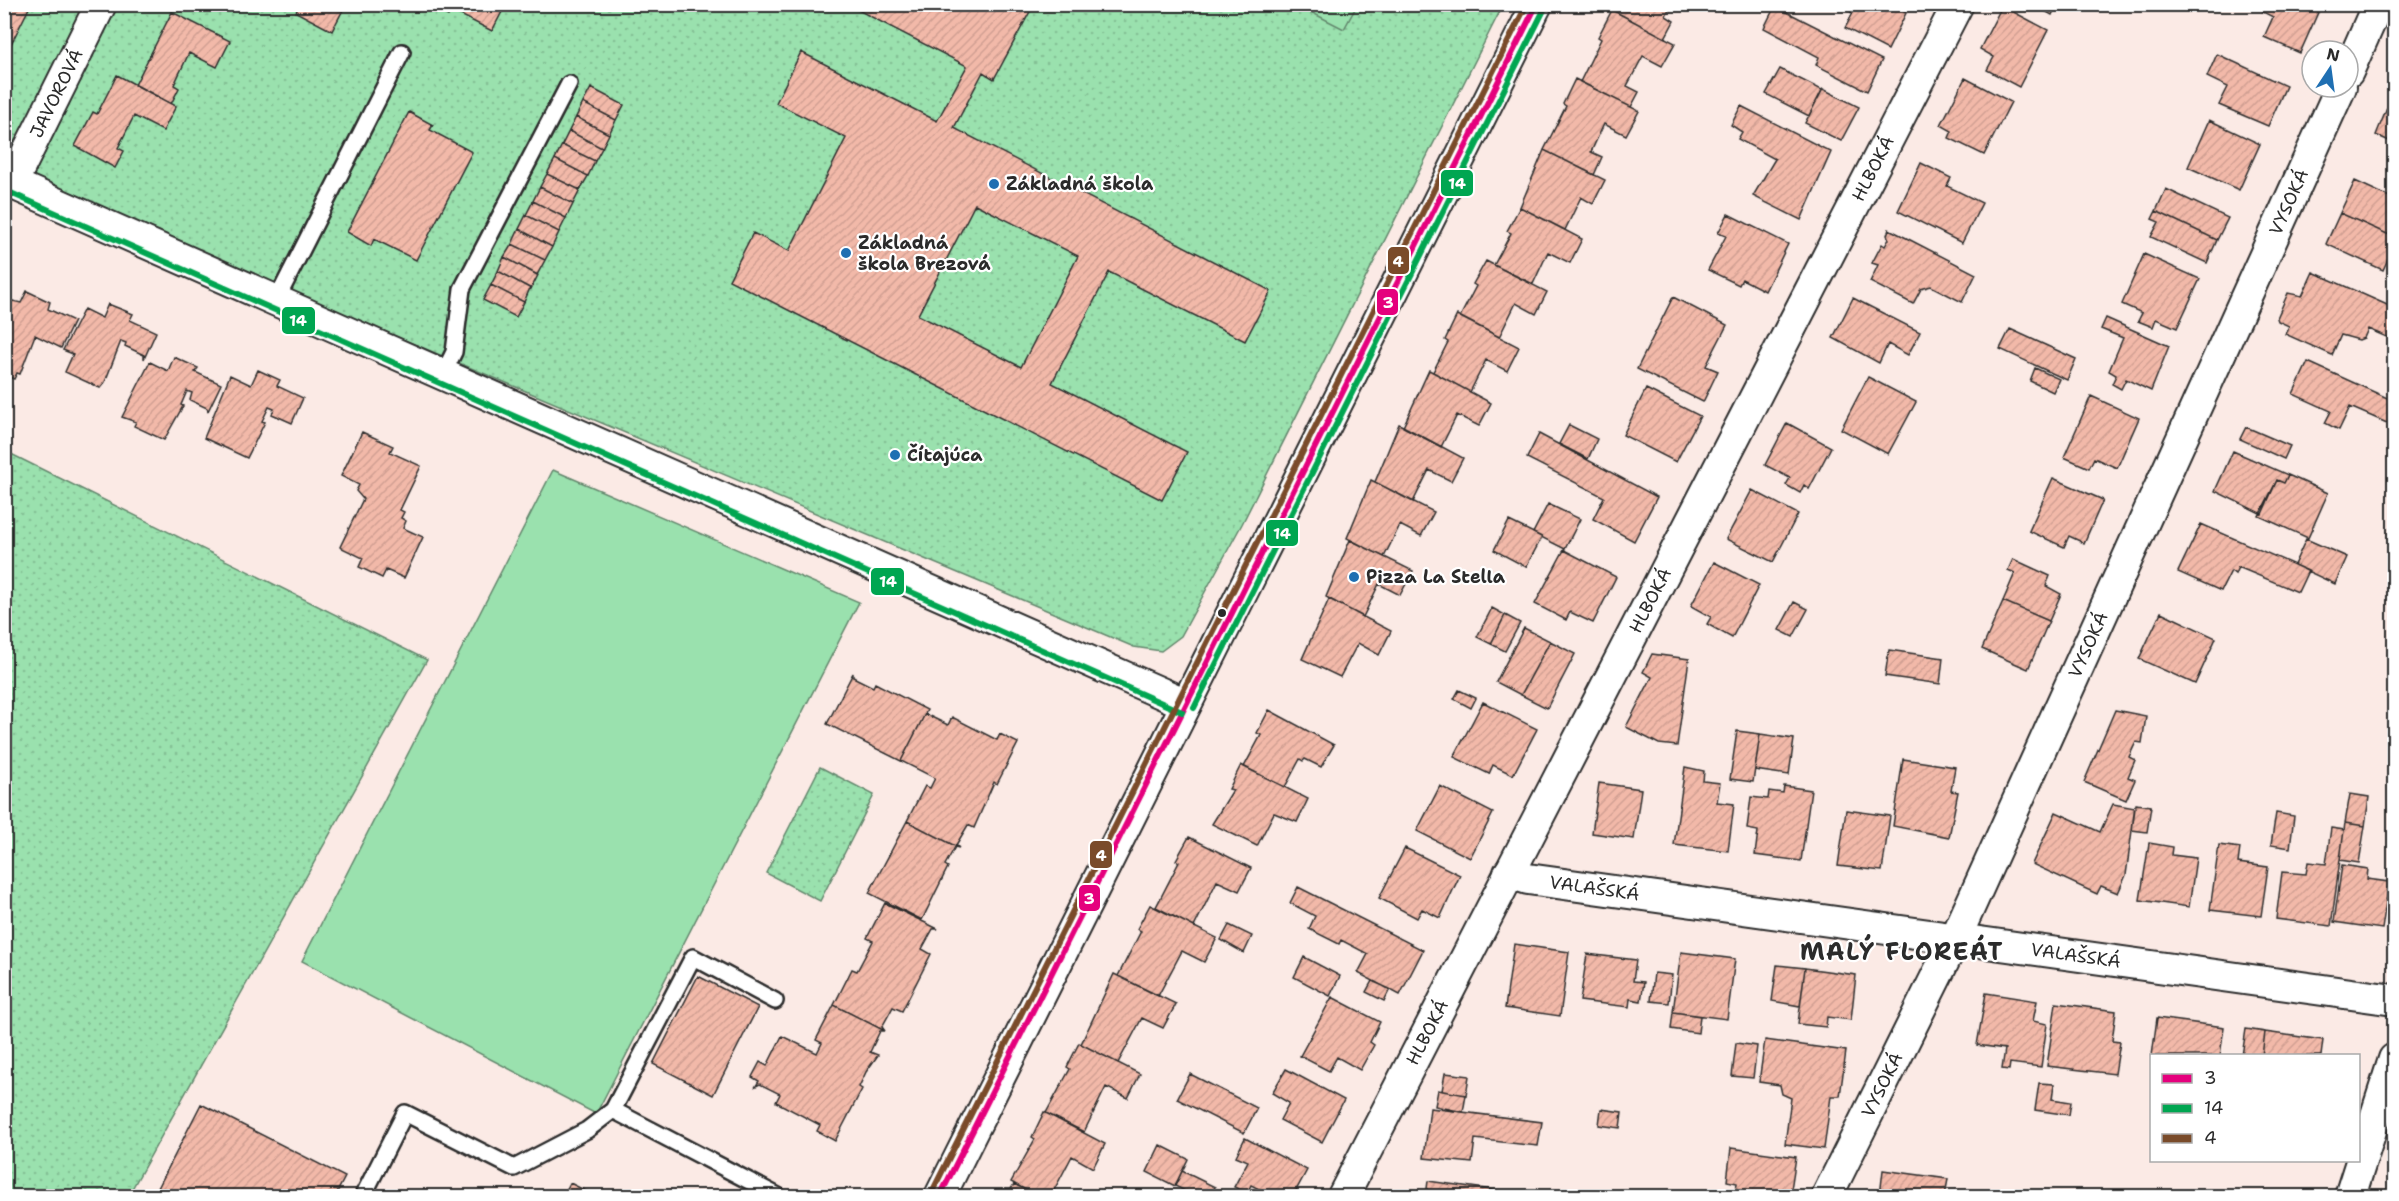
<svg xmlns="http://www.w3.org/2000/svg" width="2399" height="1201" font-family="'Shantell Sans',sans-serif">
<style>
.grass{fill:url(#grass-dots);stroke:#62866c;stroke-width:1.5}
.garden{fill:#9ae1ae;stroke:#62866c;stroke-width:1.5}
.building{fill:url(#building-hatch);stroke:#2b2b2b;stroke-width:1.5;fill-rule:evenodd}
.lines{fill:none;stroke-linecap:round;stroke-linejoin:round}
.lane-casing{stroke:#2b2b2b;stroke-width:20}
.street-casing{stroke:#2b2b2b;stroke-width:34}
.lane{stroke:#fff;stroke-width:15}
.street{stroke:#fff;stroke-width:30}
.bus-1-casing{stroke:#fff;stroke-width:10}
.bus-2-casing{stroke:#fff;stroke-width:10}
.bus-3-casing{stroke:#fff;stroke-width:10}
.bus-1{stroke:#e5007d;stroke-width:6}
.bus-2{stroke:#00a651;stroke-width:6}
.bus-3{stroke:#7a4b2a;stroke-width:6}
.poi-dot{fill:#1f6fb2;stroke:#fff;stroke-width:2}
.bus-dot{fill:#2b2b2b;stroke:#fff;stroke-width:2}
.labels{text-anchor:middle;stroke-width:4.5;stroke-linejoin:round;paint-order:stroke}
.street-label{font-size:18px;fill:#2b2b2b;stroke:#fff}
.poi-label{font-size:18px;font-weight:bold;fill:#2b2b2b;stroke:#fff;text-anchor:start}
.district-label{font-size:24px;font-weight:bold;letter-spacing:1.5px;fill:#2b2b2b;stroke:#fff}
.line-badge{stroke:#fff;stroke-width:2}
.badge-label{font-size:16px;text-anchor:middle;font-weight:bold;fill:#fff}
</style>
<defs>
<pattern id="grass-dots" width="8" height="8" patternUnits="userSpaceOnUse" patternTransform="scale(1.5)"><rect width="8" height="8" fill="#9ae1ae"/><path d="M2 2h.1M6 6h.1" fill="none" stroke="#85c196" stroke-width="1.8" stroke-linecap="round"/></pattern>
<pattern id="building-hatch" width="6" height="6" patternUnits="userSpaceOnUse" patternTransform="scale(1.5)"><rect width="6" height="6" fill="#f2b9a9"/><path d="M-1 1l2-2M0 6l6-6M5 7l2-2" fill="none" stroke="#d09f92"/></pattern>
</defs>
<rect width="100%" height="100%" fill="#fbeae5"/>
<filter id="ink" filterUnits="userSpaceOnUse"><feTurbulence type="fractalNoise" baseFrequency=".0167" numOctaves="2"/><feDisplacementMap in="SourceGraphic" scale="12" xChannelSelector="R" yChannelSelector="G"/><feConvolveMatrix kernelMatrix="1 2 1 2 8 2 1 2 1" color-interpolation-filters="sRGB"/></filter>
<g filter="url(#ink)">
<path class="grass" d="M4 5H1503L1242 524 1181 636 1161 651 1134 647 5 172Z
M5 451 427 660 128 1196H5Z
M820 767 874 795 820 901 766 873Z"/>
<path class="garden" d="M1297 5 1357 4V5L1344 29Z
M553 470 859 602 596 1114 302 961Z"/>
<path class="building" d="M4 4H31L4 58Z
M300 4H346L332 31 296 12Z
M424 4H506L492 31 451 10 448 16Z
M856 4H1034L994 79 983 72 954 128 1271 291 1245 341 1109 272 1052 383 1187 452 1162 500 729 280 753 233 789 251 846 138 776 103 801 52 937 121 967 66 854 8ZM975 204 1078 256 1021 367 918 315Z
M1619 4H1671L1666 16 1674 21 1665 38 1616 12Z
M1772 4H1790L1786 12Z
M1836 4H1890L1906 13 1888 50 1845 28 1853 13Z
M2032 4H2057L2052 15Z
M2266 4H2313L2320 8 2300 53 2264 37 2273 17 2263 12Z
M1775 6 1882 60 1867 91 1816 65 1819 57 1764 28Z
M2002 6 2048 30 2019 87 1987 70 1994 57 1980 49Z
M1612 10 1675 43 1662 66 1643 56 1627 86 1639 92 1631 107 1580 82 1601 39 1598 37Z
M172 12 230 41 217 67 189 53 174 85 179 88 171 104 135 85Z
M2217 54 2286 86 2268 126 2219 105 2228 87 2207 77Z
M1780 69 1822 90 1809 116 1766 94Z
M117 75 176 106 163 131 134 116 118 148 124 151 115 168 75 146 93 112 97 114Z
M1965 78 2011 102 1984 155 1949 138 1952 131 1941 125Z
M1575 79 1639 111 1626 135 1604 124 1591 152 1602 157 1594 175 1544 150 1566 106 1563 104Z
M591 88 624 105 616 120 583 103Z
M1823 89 1859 107 1841 141 1805 123Z
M2394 91V143L2376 135Z
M583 103 616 120 609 134 576 117Z
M1741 106 1831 152 1801 220 1753 196 1775 159 1738 139 1742 132 1731 125Z
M409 112 433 125 430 130 472 152 416 260 374 239 371 246 347 232Z
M576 117 609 134 602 148 569 131Z
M2209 120 2260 144 2239 190 2188 167Z
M569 131 602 148 595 161 562 145Z
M562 145 595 161 588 176 555 159Z
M1544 150 1605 180 1593 204 1581 197 1565 230 1520 207Z
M555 159 588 176 580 190 547 174Z
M1921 163 1951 178 1947 186 1982 203 1962 243 1898 211Z
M547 174 580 190 573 204 540 187Z
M2355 181 2394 199V237L2340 213Z
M540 187 573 204 566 218 533 201Z
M2166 189 2228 218 2217 240 2156 211Z
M533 201 566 218 559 232 526 215Z
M1520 207 1582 239 1570 263 1548 252 1533 284 1494 265 1511 233 1507 231Z
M2156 211 2217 240 2207 263 2151 237 2159 222 2152 219Z
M2340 213 2394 237V246L2383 270 2326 244Z
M1728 214 1788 244 1765 291 1742 279 1739 285 1708 270 1726 236 1718 233Z
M526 215 559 232 552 247 519 229Z
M519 229 552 247 545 260 512 244Z
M1889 229 1976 274 1962 302 1931 286 1921 289 1913 304 1870 282 1878 265 1872 263 1882 244 1885 246 1889 239 1887 235Z
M512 244 545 260 537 275 504 257Z
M2144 254 2200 279 2177 328 2156 319 2153 327 2138 321 2142 313 2122 304Z
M504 257 538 275 531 289 498 271Z
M1486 261 1547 292 1536 314 1516 303 1499 337 1460 317 1476 286 1473 284Z
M498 271 530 288 524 302 491 285Z
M2313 272 2394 308V340L2368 329 2364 338 2359 340 2341 335 2332 355 2285 334 2289 326 2278 321 2277 318 2288 293 2302 296Z
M491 285 524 302 516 317 483 300Z
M27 291 50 302 48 309 74 321 61 348 35 335 20 374 17 373 14 379 4 375V299L21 303Z
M1673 297 1727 325 1706 366 1718 371 1703 402 1637 369Z
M1853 298 1920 332 1908 355 1888 344 1879 363 1833 338Z
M108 304 133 314 130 320 156 332 144 359V355L125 346 126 343 121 341 105 382 100 388 65 372 73 354 63 350 84 309 102 318Z
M1457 315 1519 347 1507 371 1486 360 1470 392 1433 372 1448 342 1445 340Z
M2106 318 2169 346 2151 391 2126 379 2121 389 2112 384 2116 375 2109 371 2123 338 2101 329Z
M2010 329 2076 359 2067 380 2000 349Z
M174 357 198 368 195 372 221 384 208 411 207 408 190 400 192 393 187 391 181 405 183 406 164 440 134 426 136 422 122 417 150 362 168 371Z
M2308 362 2394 401V426L2350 407 2339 430 2325 423 2331 411 2293 394Z
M2035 368 2059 379 2053 392 2030 381Z
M258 370 280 380 277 386 303 398 292 423 272 414 274 409 269 407 262 421 265 422 247 458 204 438 230 375 251 385Z
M1429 370 1491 403 1479 426 1457 415 1441 447 1403 427Z
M1868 377 1916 402 1888 454 1841 429Z
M1646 389 1700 416 1676 462 1623 435Z
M2091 396 2139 418 2117 468 2094 458 2089 468 2064 457Z
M1787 423 1831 447 1809 489 1804 485 1800 493 1786 485 1790 478 1765 465Z
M1399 424 1463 458 1451 481 1429 470 1413 502 1375 482Z
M1569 425 1597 439 1588 459 1559 444Z
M2246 427 2290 446 2284 459 2240 439Z
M362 432 393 446 390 452 421 466 400 510 404 512 401 518 406 521 403 528 423 537 404 578 386 570 382 578 359 567 363 558 340 547 363 499 356 491 359 485 341 476Z
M1539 434 1657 497 1634 541 1593 519 1604 497 1527 458Z
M2233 451 2288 475 2284 483 2277 480 2262 514 2215 491Z
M2288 475 2328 493 2308 538 2259 516 2277 480 2284 483Z
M2053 478 2103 500 2084 543 2069 536 2064 547 2029 531Z
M1371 480 1434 512 1421 536 1400 525 1384 557 1347 538Z
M1752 490 1798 514 1773 562 1726 539Z
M1548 504 1580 519 1565 549 1533 533Z
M1509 521 1542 537 1526 567 1494 550Z
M2201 524 2308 571 2298 592 2238 567 2235 574 2231 571 2221 591 2178 572Z
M2306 539 2347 557 2335 584 2294 565Z
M1350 540 1413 571 1400 595 1379 584 1363 617 1326 597Z
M1564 550 1616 577 1593 623 1570 612 1566 620 1535 604Z
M2013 559 2050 576 2046 586 2061 594 2049 621 2003 601 2015 573 2008 570Z
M1714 562 1759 585 1732 638 1707 624 1711 617 1691 606Z
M1329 599 1391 631 1379 655 1358 643 1340 677 1302 659Z
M2003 601 2049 621 2028 669 1982 649Z
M1794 602 1808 609 1793 637 1779 630Z
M1492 608 1505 615 1491 644 1477 637Z
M2161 612 2216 638 2195 684 2139 659Z
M1505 615 1520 623 1505 651 1491 644Z
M1524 628 1550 641 1521 695 1496 682Z
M1550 641 1575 654 1547 708 1521 695Z
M1889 650 1943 658 1940 684 1885 676Z
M1652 654 1689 659 1677 746 1659 744 1626 727 1652 677 1643 672Z
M853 673V677L873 687 875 683 927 710 901 761 827 724Z
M1459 690 1476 698 1471 708 1454 699Z
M1483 702 1537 729 1513 775 1493 765 1489 774 1454 757Z
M1269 710 1334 745 1321 767 1305 759 1303 761 1300 759 1285 787 1244 767 1261 735 1257 733Z
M2115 710 2146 716 2142 743 2136 742 2129 757 2135 760 2128 777 2135 780 2126 800 2084 782Z
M925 714 948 725 952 717 997 740 1000 734 1018 743 997 784 994 782 974 828 968 825 956 845 959 848 907 821 925 786 930 788 935 778 901 761Z
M1737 731 1760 734 1753 782 1730 779Z
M1760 734 1794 739 1789 775 1755 770Z
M1903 759 1955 767 1951 791 1958 792 1949 837 1893 826Z
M1241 765 1308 799 1297 822 1274 813 1257 846 1212 824 1233 790 1229 789Z
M1685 767 1704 771 1703 781 1720 783 1717 802 1734 804 1728 851 1674 845Z
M1599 783 1641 789 1634 839 1592 833Z
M1440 786 1493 813 1470 858 1417 831Z
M1784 786 1811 790 1801 861 1755 855 1758 831 1747 829 1751 797 1768 799 1769 791 1783 793Z
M2350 794 2369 797 2365 826 2345 823Z
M2113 804 2135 808 2126 875 2118 893 2101 886 2097 894 2032 864 2056 812 2100 832Z
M2135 804 2151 806 2147 832 2132 830Z
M1846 810 1890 816 1882 871 1838 866Z
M2276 813 2294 816 2290 848 2271 845Z
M907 821 959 848 955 847 945 865 948 867 922 920 869 893Z
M2345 823 2365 826 2359 863 2340 860Z
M2331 828 2344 830 2331 926 2276 919 2282 872 2306 874 2308 862 2326 864Z
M1189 837 1251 868 1239 891 1217 881 1194 927 1156 907 1179 862 1176 860Z
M2149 843 2173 847 2172 855 2196 858 2189 907 2140 900Z
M2219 845 2240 848 2238 863 2268 867 2261 916 2210 910Z
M1405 848 1460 875 1440 918 1422 909 1417 918 1379 898Z
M2342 865 2368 869 2367 879 2389 882 2382 929 2334 922Z
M1298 887 1423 950 1400 995 1358 973 1368 954 1341 940 1339 944 1309 929 1315 916 1290 903Z
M885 903 938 929H933L922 949 931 954 902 1011 893 1007 882 1027 885 1031 834 1005 852 969 857 971 873 941 867 938Z
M1150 905 1217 938 1204 962 1182 951 1158 996 1118 976 1141 931 1137 929Z
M1229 925 1252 936 1244 953 1221 940Z
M1514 944 1569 952 1560 1016 1505 1008Z
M1681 952 1735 959 1727 1019 1673 1012Z
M1587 954 1636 960 1633 981 1644 982 1641 1001 1630 999 1629 1007 1580 1001Z
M1304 957 1340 976 1330 996 1294 977Z
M1777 965 1805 968 1800 1006 1772 1001Z
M1805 968 1856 975 1851 1020 1827 1017 1826 1027 1798 1024Z
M1654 973 1672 975 1669 1003 1651 1001Z
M1114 974 1176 1004 1163 1028 1142 1018 1118 1063 1081 1044Z
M698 976 758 1007 713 1095 653 1064Z
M1372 981 1390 989 1384 1001 1366 992Z
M1986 993 2037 1001 2033 1021 2047 1024 2041 1067 2010 1063 2009 1070 2002 1069 2005 1049 1977 1045Z
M1332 997 1380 1022 1370 1042 1374 1045 1360 1070 1337 1057 1329 1071 1300 1056Z
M2056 1003 2116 1011 2112 1041 2120 1042 2115 1074 2047 1066Z
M834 1005 885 1031H880L870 1052 878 1055 866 1072 859 1087 862 1089 835 1141 817 1131 820 1125 776 1102 780 1094 760 1084 756 1086 759 1081 752 1077 760 1062 767 1066 782 1036 817 1053 822 1043 816 1040Z
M1673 1012 1700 1016 1698 1033 1671 1029Z
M2157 1018 2224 1027 2220 1056H2152Z
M2246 1029 2265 1032 2262 1056H2242Z
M2265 1032 2323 1040 2321 1056H2262Z
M1765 1040 1846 1051 1840 1096H1831L1824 1149 1785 1144 1791 1098 1782 1094 1780 1085 1759 1082Z
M1079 1043 1140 1074 1128 1098 1106 1087 1084 1132 1046 1113 1070 1069 1067 1067Z
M1736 1043 1757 1046 1753 1078 1732 1076Z
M1286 1069 1344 1100 1322 1142 1280 1120 1289 1103 1272 1093Z
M1445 1073 1469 1076 1466 1095 1442 1091Z
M1190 1074 1257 1108 1244 1133 1177 1099Z
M2039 1083 2054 1084 2052 1099 2071 1102 2069 1115 2035 1110Z
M1438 1090 1466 1095 1463 1112 1435 1106Z
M201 1104 345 1177 335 1196H154Z
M1430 1108 1542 1122 1538 1146 1475 1139 1472 1163 1424 1158Z
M1601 1109 1622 1112 1620 1128 1599 1125Z
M1044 1112 1105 1144 1093 1168 1072 1156 1051 1196H1037L1011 1182 1035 1139 1032 1137Z
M1245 1138 1307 1170 1293 1196H1273L1251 1185 1247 1193 1234 1187 1248 1161 1236 1156Z
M1160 1145 1188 1159 1175 1186 1147 1172Z
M1731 1148 1796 1157 1790 1196H1735L1737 1183 1727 1181Z
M1883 1170 1948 1179 1945 1196H1880Z
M1182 1171 1215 1187 1210 1196H1195L1175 1186Z
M1428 1181 1492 1190 1491 1196H1426Z
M570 1183 596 1196H563Z
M1014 1184 1037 1196H1007Z
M1492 1190 1513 1192V1196H1491Z
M2042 1191 2076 1196H2041Z"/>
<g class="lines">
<g class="lane-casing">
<path id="lane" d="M276 301 402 52
M443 374 454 352 462 289 569 84
M775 1001 693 957 613 1110 778 1196
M363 1196 405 1113 514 1168 587 1130 613 1110"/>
</g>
<g class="street-casing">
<g id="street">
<path d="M2348 72 2378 4"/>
<path d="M4 180 1186 704"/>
<path id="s1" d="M12 183 101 4"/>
<path id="s2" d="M1509 873 1528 879 2394 1000"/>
<path d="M940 1196C1142 801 1337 402 1537 4"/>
<path id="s3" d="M1343 1196 1958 4"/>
<path id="s4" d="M1827 1196 1956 937 2341 87"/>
<path d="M2350 1196 2394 1059"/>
</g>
</g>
<use href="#lane" class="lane"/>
<use href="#street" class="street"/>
<g class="bus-1-casing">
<path id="bus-1" d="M940 1196 1537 4"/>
</g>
<g class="bus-2-casing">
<path id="bus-2" d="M4 190 1182 712
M1194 708 1545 8"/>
</g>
<g class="bus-3-casing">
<path id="bus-3" d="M932 1192 1527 4"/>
</g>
<use href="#bus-1" class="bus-1"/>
<use href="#bus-2" class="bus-2"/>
<use href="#bus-3" class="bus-3"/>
</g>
</g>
<g class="poi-dot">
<circle cx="994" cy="184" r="6"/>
<circle cx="846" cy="253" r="6"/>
<circle cx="895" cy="455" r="6"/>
<circle cx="1354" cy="577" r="6"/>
</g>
<circle class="bus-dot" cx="1222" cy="613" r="5"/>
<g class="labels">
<g class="street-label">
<text dy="6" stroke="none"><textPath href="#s1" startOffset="100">JAVOROVÁ</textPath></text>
<text dy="6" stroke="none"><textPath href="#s3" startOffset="1156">HLBOKÁ</textPath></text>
<text dy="6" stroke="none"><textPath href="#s4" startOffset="1096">VYSOKÁ</textPath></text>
<text dy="6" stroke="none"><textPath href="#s3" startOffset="670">HLBOKÁ</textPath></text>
<text dy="6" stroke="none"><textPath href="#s4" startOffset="610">VYSOKÁ</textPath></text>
<text dy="6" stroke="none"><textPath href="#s2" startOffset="87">VALAŠSKÁ</textPath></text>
<text dy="6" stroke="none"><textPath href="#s2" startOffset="573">VALAŠSKÁ</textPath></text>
<text dy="6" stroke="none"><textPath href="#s3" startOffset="184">HLBOKÁ</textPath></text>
<text dy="6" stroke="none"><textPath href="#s4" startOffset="124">VYSOKÁ</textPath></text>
</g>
<g class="poi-label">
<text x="1006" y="190">Základná škola</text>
<text x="858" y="249">Základná<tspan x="858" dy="21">škola Brezová</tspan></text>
<text x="907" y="461">Čítajúca</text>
<text x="1366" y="583">Pizza La Stella</text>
</g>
<g class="district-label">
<text x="1902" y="960">MALÝ FLOREÁT</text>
</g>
</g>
<g class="line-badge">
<rect x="1440" y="169" width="34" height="28" rx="6" fill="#00a651"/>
<rect x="1387" y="246" width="23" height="29" rx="6" fill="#7a4b2a"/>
<rect x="1376" y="288" width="23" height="28" rx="6" fill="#e5007d"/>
<rect x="281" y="306" width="35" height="29" rx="6" fill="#00a651"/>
<rect x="1265" y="519" width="34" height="28" rx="6" fill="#00a651"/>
<rect x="870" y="567" width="35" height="29" rx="6" fill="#00a651"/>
<rect x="1089" y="840" width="24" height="29" rx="6" fill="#7a4b2a"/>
<rect x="1078" y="884" width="23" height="28" rx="6" fill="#e5007d"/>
</g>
<g class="badge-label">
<text x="1457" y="189">14</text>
<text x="1398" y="267">4</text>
<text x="1388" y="308">3</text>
<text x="298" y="326">14</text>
<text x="1282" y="539">14</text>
<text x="888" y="587">14</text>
<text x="1101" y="861">4</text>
<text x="1089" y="904">3</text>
</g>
<rect width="2399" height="1201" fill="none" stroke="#fff" stroke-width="24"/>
<rect x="12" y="12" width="2375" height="1177" fill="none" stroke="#2b2b2b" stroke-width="2" filter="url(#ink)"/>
<rect x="2150" y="1054" width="210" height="108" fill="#ffffff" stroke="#aaaaaa" stroke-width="1.5"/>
<rect x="2162" y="1074" width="30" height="9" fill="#e5007d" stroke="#aaaaaa" stroke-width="1.5"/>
<text x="2204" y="1084" font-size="18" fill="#2b2b2b">3</text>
<rect x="2162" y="1104" width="30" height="9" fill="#00a651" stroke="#aaaaaa" stroke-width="1.5"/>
<text x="2204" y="1114" font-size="18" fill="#2b2b2b">14</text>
<rect x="2162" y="1134" width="30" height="9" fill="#7a4b2a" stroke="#aaaaaa" stroke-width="1.5"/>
<text x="2204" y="1144" font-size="18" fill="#2b2b2b">4</text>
<g transform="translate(2330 69) rotate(13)"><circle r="28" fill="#ffffff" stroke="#aaaaaa" stroke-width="1.5"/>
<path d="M0-4.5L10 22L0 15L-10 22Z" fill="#1f6fb2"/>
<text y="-9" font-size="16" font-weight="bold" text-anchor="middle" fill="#2b2b2b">N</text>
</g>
</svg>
